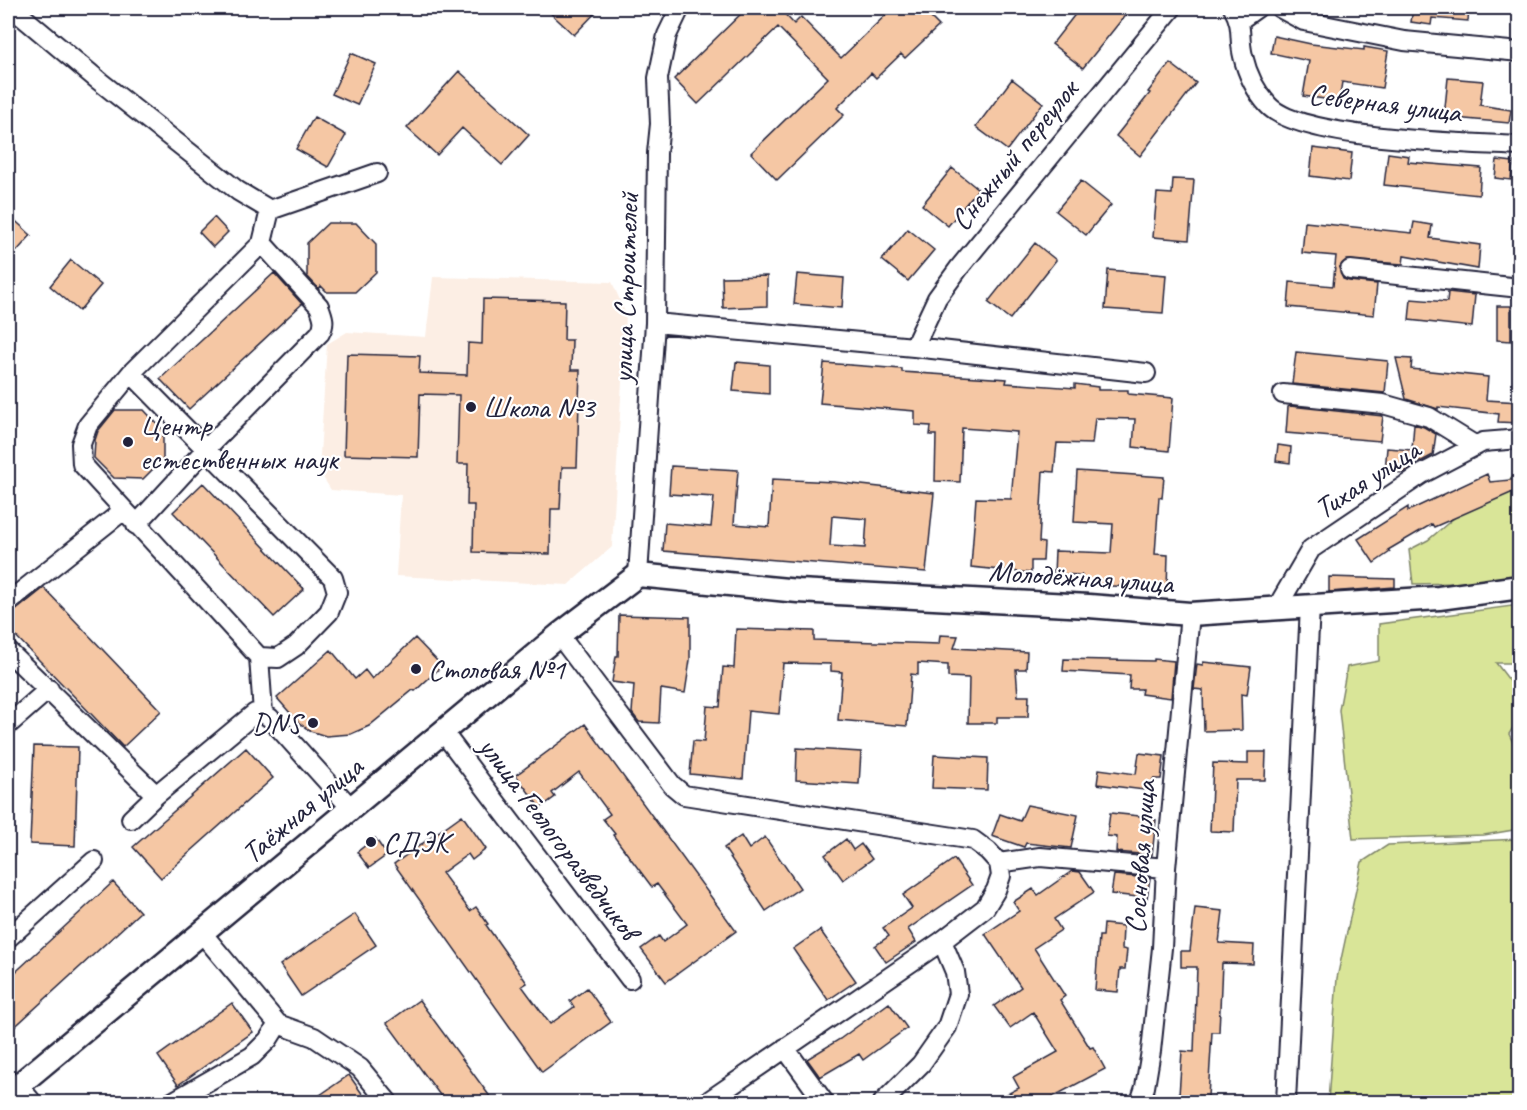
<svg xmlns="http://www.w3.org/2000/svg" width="1527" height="1110" font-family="Caveat,sans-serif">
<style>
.built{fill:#fceee4}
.green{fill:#d9e598;stroke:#7e846a;stroke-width:1.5}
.building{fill:#f5c7a4;stroke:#22223b;stroke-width:1.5;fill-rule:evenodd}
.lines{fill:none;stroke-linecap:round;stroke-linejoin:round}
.minor-casing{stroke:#22223b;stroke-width:22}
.major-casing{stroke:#22223b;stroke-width:27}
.minor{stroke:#fff;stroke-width:18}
.major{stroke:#fff;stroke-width:22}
.poi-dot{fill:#22223b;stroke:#fff;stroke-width:2}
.labels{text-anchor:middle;stroke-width:4.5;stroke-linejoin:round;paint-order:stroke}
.street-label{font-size:30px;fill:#22223b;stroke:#fff}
.poi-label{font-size:30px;fill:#22223b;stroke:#fff;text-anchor:start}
</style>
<rect width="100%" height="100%" fill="#fff"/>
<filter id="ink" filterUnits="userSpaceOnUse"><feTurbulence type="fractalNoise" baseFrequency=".0167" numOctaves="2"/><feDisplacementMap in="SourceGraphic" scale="12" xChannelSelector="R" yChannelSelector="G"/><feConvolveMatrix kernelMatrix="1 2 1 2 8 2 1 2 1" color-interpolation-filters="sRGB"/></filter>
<g filter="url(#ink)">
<path class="built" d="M433 277 612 282 619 298 626 315 612 547 568 585 396 576 401 495 331 490 319 471 327 344 347 332 426 337Z"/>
<path class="green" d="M1519 473V577L1505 582 1413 584 1409 550 1428 540 1454 518Z
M1519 605V663H1496L1519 693V718L1509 734 1516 749H1519V829L1484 835 1353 839 1339 710 1347 667 1379 661V624Z
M1519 839V1102H1328L1337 978 1362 862 1388 845Z"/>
<path class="building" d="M545 8H600L574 35Z
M747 8H779L794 24 801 17 841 58 893 8H921L939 26 905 58 901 54 876 78 871 73 837 108 844 115 777 180 751 153 828 78 778 27 698 104 674 79Z
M1080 8H1131L1083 68 1052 44Z
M1413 8H1469L1468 21 1432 18 1431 25 1411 22Z
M1274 36 1311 44 1364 50V47L1388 51 1382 88 1342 82 1339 101 1303 96 1309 61 1271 53Z
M351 53 376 64 357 105 332 94Z
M1170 63 1196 83 1140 156 1116 136 1150 93 1148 92Z
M459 71 529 135 502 165 462 128 437 155 407 128Z
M1448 78 1483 81 1480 105 1511 110 1509 123 1444 117Z
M1012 79 1043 103 1007 150 976 127Z
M314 117 346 135 328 167 296 149Z
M1313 148 1352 153 1349 181 1310 176Z
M1388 153 1409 156 1408 162 1481 168 1479 195 1384 185Z
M1497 160 1513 162 1511 180 1495 178Z
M952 168 978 189 948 226 922 205Z
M1173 179 1194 180 1189 240 1153 237 1157 193 1172 194Z
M1081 181 1111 205 1086 235 1056 211Z
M8 214 31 235 17 251 8 242Z
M214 217 228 232 213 247 199 232Z
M1305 222 1412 233 1414 222 1432 225 1430 238 1480 245 1478 269 1404 256 1403 264 1346 260 1339 268 1343 279 1349 281 1377 284 1374 315 1288 307 1290 282 1333 286 1336 256 1302 253Z
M328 223H356L376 244V272L355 292H327L321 286 319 289 307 276V243Z
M908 229 934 250 908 281 882 260Z
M1035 243 1056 260 1010 319 988 302Z
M71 260 101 285 79 311 50 286Z
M1108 270 1166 275 1163 313 1105 309Z
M274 273 302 304 189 409 160 379Z
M797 274 844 278 842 308 794 304Z
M767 276V306L723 308 722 277Z
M1448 292 1475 295 1472 327 1409 320 1411 299 1447 302Z
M483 299 565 301 564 340H572L571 370H580L577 467H562L560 509H551L550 554 473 552 474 505H467L468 464H457L459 395 420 394 418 457 344 455 347 354 420 356 419 373 467 375 468 343 482 344Z
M1497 306H1511V341L1497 340Z
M1296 352 1388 361 1385 393 1292 384Z
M1396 358 1412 359 1411 369 1488 377 1486 400 1520 402V423L1498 422 1499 414 1438 407V409L1406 399Z
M736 362 769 365V394L733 391Z
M824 363 902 369V372L1007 379 1006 383 1075 388V384L1098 387V390H1128V394L1173 398 1169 451 1133 447 1135 419 1095 418 1092 444 1057 443 1054 472 1043 471 1039 542 1044 543 1043 561H1031V573L971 567 976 498 1011 499 1017 432 962 428 960 482 935 481 936 435H930L931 426 915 425V411L820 403Z
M1290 406 1383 416 1380 441 1286 433 1288 407Z
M115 410H144L163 430V459L143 479 114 478 94 458 95 440 98 431Z
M1414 424 1424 427 1436 434 1433 455 1420 462H1414L1413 466 1403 473 1385 471 1387 448 1412 450Z
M1278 445 1291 447 1290 463 1276 461Z
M671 466 738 470 734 524 769 527 772 479 834 482 934 493 926 572 663 551 665 523 711 527 714 497 669 494ZM832 516 867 519 865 548 830 546Z
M1077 471 1164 477 1162 498 1159 497 1155 554 1168 555 1167 588 1082 585V575L1054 574 1055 551 1111 553 1113 524 1074 522Z
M1487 474 1490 482 1520 479V489L1434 527 1432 524 1388 550 1390 552 1374 563 1358 539 1408 507V511Z
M203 483 304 589 274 617 173 512Z
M1329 577 1395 579V587L1329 592Z
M44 588 161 711 123 747 8 628V613L15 611Z
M619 615 690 617V660L685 693 661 689 659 723 639 722 632 713 634 685 612 682 616 656H618Z
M736 629 814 631V640L939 644 940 635 958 636 954 648 1027 652 1026 669H1016L1018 696H1029L1028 717H997V723H968L969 678 948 677V665L918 663V675L911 674 907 726 838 720 842 672 831 671V664L783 663 779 714 748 711 743 779 690 774 693 741 704 742 707 706 720 707 723 667 734 668Z
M415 638 442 666 415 691 413 690 369 726 351 734 326 736 310 731 298 722 277 698 331 650 355 679 365 670 372 679Z
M1064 659 1154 661V659L1174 661 1171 698 1141 694 1142 689H1129L1130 675 1063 671Z
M1203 662 1251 667 1247 695 1241 694 1242 730 1204 731 1203 690 1194 689 1197 664 1203 665Z
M585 724 736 931 666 982 641 949 659 936 663 942 687 924 657 884 652 887 613 835 615 834 603 819 610 814 579 772 552 793 555 797 540 808 516 775Z
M34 746 78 747 75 846 30 844Z
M246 748 273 778 161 878 133 847Z
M797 748 861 752 859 784 796 780Z
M1248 752H1266L1265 780H1236L1234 832 1210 831 1213 763 1248 764Z
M1139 753 1164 756 1161 779H1153L1152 791 1097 784 1099 769 1136 774Z
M934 755 988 758 987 790 932 788Z
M1027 805 1078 815 1071 848 1026 843 1024 847 992 836 1000 814 1020 821Z
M1110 813 1149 817V819L1156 820 1152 855 1116 852 1117 837 1107 836Z
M462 815 486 849 472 860 468 854 442 873 470 911 476 907 488 924 486 925 527 983 522 986 550 1024 574 1007 570 1001 587 988 611 1022 542 1072 394 864Z
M741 836 749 849 765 837 800 888 766 911 724 848Z
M375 838 387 855 369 868 357 852Z
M846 839 853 850 861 844 872 859 843 880 825 855Z
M954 859 972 885 908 929 916 942 886 962 875 946 889 936 883 928 912 908 903 895Z
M1072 871 1080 872 1094 892 1054 919 1061 930 1034 948 1065 996 1060 1000 1090 1048 1093 1047 1105 1069 1043 1102H992L1019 1088 1013 1077 1058 1052 1033 1012 1010 1028 994 1006 1021 987 985 934 1019 911 1013 902 1033 889 1038 895Z
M1114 875 1150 878 1147 898 1111 894Z
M113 882 140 912 8 1033V979Z
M1195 908 1223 911 1219 943 1254 945 1253 964 1222 963 1219 1032H1212L1208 1097 1179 1095 1182 1051 1194 1052 1197 967H1181V951H1190Z
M355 914 376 945 301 996 280 965Z
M1104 924 1123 926 1122 949 1127 950 1125 969H1120L1118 992 1095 990 1099 936H1103Z
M820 930 856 981 828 1000 793 949Z
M419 1000 494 1102H445L387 1023Z
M232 1003 253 1032 178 1085 158 1056Z
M889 1003 907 1028 863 1060 859 1054 820 1077 807 1059 840 1039Z
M349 1075 368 1102H310Z"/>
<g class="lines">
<g class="minor-casing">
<path id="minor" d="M12 8 98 80 238 191 270 210 377 173
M1233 8C1244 28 1238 36 1243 56 1247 73 1256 92 1268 105 1299 140 1469 143 1520 146
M1280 8 1304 21 1404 41 1520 52
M1240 20 1257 8
M1350 270 1520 288
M655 323 914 347 1146 373
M914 347 937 298 959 268 1172 8
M131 373 333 578 337 592 329 612 296 646 278 658 259 657
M1283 394 1383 404 1429 417 1476 446
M136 525 206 449 320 333C326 323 323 316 319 306L262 243
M638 575 655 323 657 153 660 124 658 78 667 35 680 8
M8 602 124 510
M1276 609 1311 549 1422 474 1483 442 1520 439
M559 635 672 785 684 795 973 840 988 851 999 863 1001 876 996 890 985 908 942 941 707 1102
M8 651 156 795
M263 713 259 657 82 464 81 444 88 425 131 373 262 243 270 210
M8 725 49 689
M443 732 630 979
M131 819 156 795 255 713H263L270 718 351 808
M999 863 1040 857 1166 868
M202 933 278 1024 314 1037 360 1068 388 1102
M8 938 94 861
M785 1048 824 1102
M18 1085 32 1102
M172 1102 252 1056 268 1040 278 1024
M883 1102 921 1064 947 1027 958 994 955 972 942 941
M1140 1102 1145 1087 1151 1051 1162 948 1166 868 1190 614
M1286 1102 1310 606"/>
</g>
<g class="major-casing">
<path id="major" d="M8 1094 559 635 638 575 798 591 1089 606 1190 614 1439 598 1520 587"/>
</g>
<use href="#minor" class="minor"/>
<use href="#major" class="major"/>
</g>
</g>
<g class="poi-dot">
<circle cx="471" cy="407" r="6"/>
<circle cx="128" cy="442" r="6"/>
<circle cx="416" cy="669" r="6"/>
<circle cx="313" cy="723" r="6"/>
<circle cx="371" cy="842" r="6"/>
</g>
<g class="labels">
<g class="street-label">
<text transform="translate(1385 103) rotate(7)" y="10">Северная улица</text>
<text transform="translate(1014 155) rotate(-51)" y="10">Снежный переулок</text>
<text transform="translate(625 288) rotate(-88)" y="10">улица Строителей</text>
<text transform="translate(1367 479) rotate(-33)" y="10">Тихая улица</text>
<text transform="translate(1081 577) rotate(4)" y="10">Молодёжная улица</text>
<text transform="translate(302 810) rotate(-40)" y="10">Таёжная улица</text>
<text transform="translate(559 838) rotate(53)" y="10">улица Геологоразведчиков</text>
<text transform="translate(1140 857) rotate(-86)" y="10">Сосновая улица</text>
</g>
<g class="poi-label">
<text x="483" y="417">Школа №3</text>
<text x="140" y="435">Центр<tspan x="140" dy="34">естественных наук</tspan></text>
<text x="428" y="679">Столовая №1</text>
<text x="301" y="733" text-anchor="end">DNS</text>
<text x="383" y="852">СДЭК</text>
</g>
</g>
<rect width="1527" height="1110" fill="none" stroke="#fff" stroke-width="30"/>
<rect x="15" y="15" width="1497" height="1080" fill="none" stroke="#22223b" stroke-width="2" filter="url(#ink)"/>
</svg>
